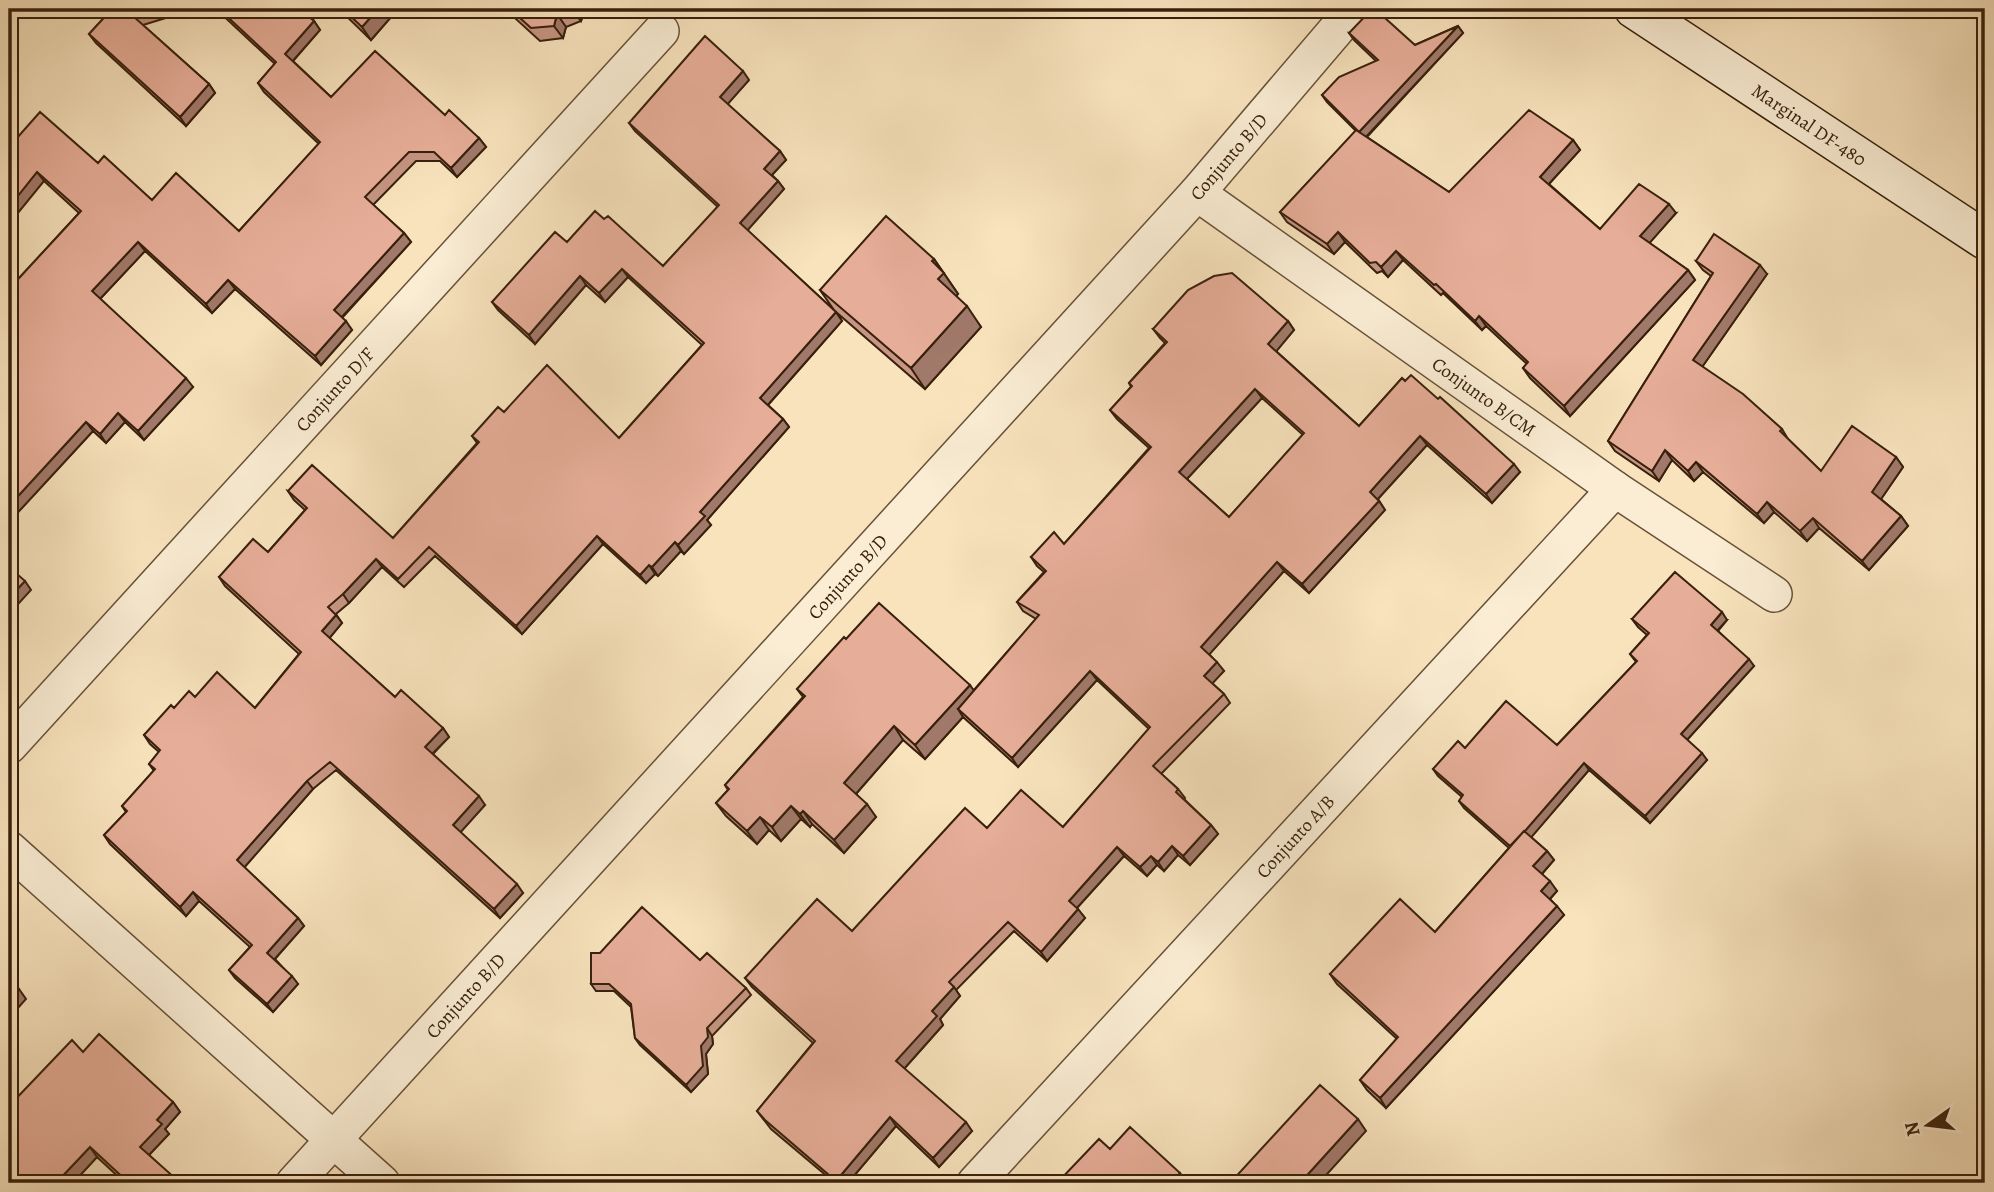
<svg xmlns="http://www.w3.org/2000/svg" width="1994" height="1192" font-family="Alegreya,serif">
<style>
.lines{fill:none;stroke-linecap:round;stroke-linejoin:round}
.street-casing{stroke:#685138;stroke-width:38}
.secondary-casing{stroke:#38200c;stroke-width:41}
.street{stroke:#faedd4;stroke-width:35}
.secondary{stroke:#faedd4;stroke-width:38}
.wall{fill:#c69583;stroke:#38200c;stroke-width:2;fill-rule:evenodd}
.shaded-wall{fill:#a1796a;stroke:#38200c;stroke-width:2}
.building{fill:#e6ad98;stroke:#38200c;stroke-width:2;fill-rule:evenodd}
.labels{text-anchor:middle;stroke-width:6;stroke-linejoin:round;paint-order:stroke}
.street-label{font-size:19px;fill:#38200c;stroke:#faedd4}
</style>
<rect width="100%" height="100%" fill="#f8e3bd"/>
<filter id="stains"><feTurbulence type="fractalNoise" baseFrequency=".00286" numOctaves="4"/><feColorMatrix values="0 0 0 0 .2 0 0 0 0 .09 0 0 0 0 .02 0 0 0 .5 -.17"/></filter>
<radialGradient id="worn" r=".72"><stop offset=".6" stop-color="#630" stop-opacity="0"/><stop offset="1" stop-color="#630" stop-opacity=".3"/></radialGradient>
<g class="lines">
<g class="street-casing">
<g id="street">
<path id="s1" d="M1197 193 1615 489 1774 594"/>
<path id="s2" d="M9 746 661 31"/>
<path d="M9 849 382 1183"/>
<path id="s3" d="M294 1183 1197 193 1354 9"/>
<path id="s4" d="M975 1183 1615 489"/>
</g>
</g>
<g class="secondary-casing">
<g id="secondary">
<path id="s5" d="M1634 9 1985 240"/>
</g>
</g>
<use href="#street" class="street"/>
<use href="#secondary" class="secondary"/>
</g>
<path class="wall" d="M112 9H195L143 25 209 84 215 93 186 126 96 43 89 34Z
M216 9H300L314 21 320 30 293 61 331 97 445 115 479 138 486 147 457 177 440 161H416L373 205 404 233 411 242 342 318 352 330 321 365 235 289 212 313 145 251 100 299 193 387 144 440 125 422 106 443 93 431 9 522V289L79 213 44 181 9 147 98 163 152 200 239 231 319 144 264 92 258 83 275 64Z
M339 9H398L371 40Z
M505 9H585L581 21 566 27 563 38 540 41Z
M1458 26 1463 33 1367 137 1449 192 1573 140 1580 150 1549 184 1600 229 1676 213 1649 243 1688 270 1695 280 1570 416 1530 378 1523 368 1527 364 1486 326 1482 330 1443 293 1441 295 1403 260 1388 277 1382 271 1377 273 1345 242 1334 254 1287 222 1280 212 1356 131 1327 102 1322 95 1376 61 1354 40 1349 33 1415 45Z
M749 80 727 104 780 151 786 160 772 175 778 181 784 189 747 230 834 310 820 290 934 259 958 294 956 296 981 327 925 389 836 312 842 321 768 405 783 419 789 427 707 520 711 525 684 554 681 551 658 576 655 574 646 583 603 544 522 634 435 556 404 587 382 567 349 603 336 614 342 623 329 638 395 697 443 728 449 737 433 754 485 805 460 832 523 893 500 918 336 770 313 789 244 867 298 918 304 926 275 959 298 984 273 1012 235 978 229 970 250 947 199 901 186 916 110 844 104 835 126 812 122 806 154 771 149 764 159 752 150 744 144 735 174 708 195 697 255 708 299 654 225 586 219 577 268 552 305 510 294 500 288 491 393 538 477 443 472 436 504 412 619 438 702 345 628 277 605 302 586 285 535 344 498 310 492 302 567 242 604 219 663 266 718 207 635 131 629 123Z
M1696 261 1767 274 1702 367 1782 429 1788 439 1821 471 1896 457 1903 467 1881 499 1901 516 1908 526 1869 570 1819 528 1807 541 1774 512 1764 523 1703 472 1694 481 1672 460 1659 481 1615 451 1608 441 1711 276 1703 270Z
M1288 321 1294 330 1276 351 1359 426 1402 378 1520 472 1492 503 1427 445 1378 499 1385 510 1309 593 1284 571 1209 654 1224 671 1212 683 1224 694 1230 703 1161 774 1178 789 1185 798 1184 799 1211 825 1218 834 1190 865 1178 855 1164 871 1157 865 1147 876 1124 856 1077 908 1085 918 1047 961 1014 931 956 990 960 996 940 1019 943 1025 904 1069 972 1131 939 1167 896 1126 848 1183H835L771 1129 757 1111 813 1043 752 987 745 978 852 931 987 828 1063 827 1149 729 1097 680 1018 767 963 717 925 759 903 740 856 794 876 817 844 853 812 824 810 827 801 819 781 841 769 830 757 844 726 816 716 803 728 790 725 785 803 697 797 689 846 639 974 690 1036 619 1023 611 1017 602 1044 572 1037 566 1031 557 1064 544 1149 448 1117 419 1110 410 1131 387 1129 383 1165 343 1160 338 1153 329ZM1262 398 1303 435 1229 517 1187 479Z
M1632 619 1727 620 1718 631 1754 666 1687 740 1707 760 1650 823 1589 770 1531 837 1547 851 1554 860 1542 874 1557 891 1550 899 1564 915 1386 1108 1367 1090 1360 1080 1397 1039 1337 984 1330 974 1435 932 1509 848 1464 808 1459 801 1462 797 1438 776 1433 769 1465 748 1557 745 1636 662 1630 654 1647 635 1638 627Z
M700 960 746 988 751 995 712 1036 713 1044 706 1054 708 1074 691 1092 640 1045 635 1038 631 1007 614 991H596L591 984Z
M83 1052 173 1102 180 1112 165 1129 169 1134 149 1155 179 1183H125L97 1157 73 1183Z"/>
<path class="shaded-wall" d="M378 9H398L371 40 362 27Z
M572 9H585L581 21Z
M557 14 566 27 563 38 554 26Z
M314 21 320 30 291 63 285 54Z
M1458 26 1463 33 1364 139 1359 132Z
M743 71 749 80 726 106 720 97Z
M209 84 215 93 186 126 180 117Z
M479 138 486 147 457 177 451 168Z
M1573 140 1580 150 1547 186 1540 177Z
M780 151 786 160 770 177 764 169Z
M37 172 44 181 9 224V207Z
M778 181 784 189 746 232 740 223Z
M1669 204 1676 213 1647 246 1640 236Z
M1338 232 1345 242 1334 254 1327 244Z
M404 233 411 242 340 319 334 310Z
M138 242 145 251 99 300 92 291Z
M1396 251 1403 260 1388 277 1381 267Z
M934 259 958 294 952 300 938 279 932 261Z
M1760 265 1767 274 1700 370 1693 360Z
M622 269 628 277 605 302 599 293Z
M1688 270 1695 280 1570 416 1564 406Z
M580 276 586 285 535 344 529 335Z
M228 280 235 289 212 313 206 304Z
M967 306 981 327 925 389 911 368Z
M836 312 842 321 766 407 760 398Z
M1479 316 1486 326 1482 330 1475 321Z
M346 321 352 330 321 365 315 356Z
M1288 321 1294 330 1275 353 1268 344Z
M186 378 193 387 144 440 138 431Z
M1255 389 1262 398 1185 481 1179 472Z
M118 413 125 422 106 443 100 434Z
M783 419 789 427 707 520 711 525 684 554 678 545 700 512Z
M86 422 93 431 9 522V506Z
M1420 436 1427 445 1376 501 1370 492Z
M1665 450 1672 460 1659 481 1652 471Z
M1896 457 1903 467 1879 502 1872 492Z
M1696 462 1703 472 1694 481 1688 471Z
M1514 464 1520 472 1492 503 1486 494Z
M1379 501 1385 510 1309 593 1302 584Z
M1767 502 1774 512 1764 523 1757 514Z
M1901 516 1908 526 1869 570 1862 561Z
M1813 518 1819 528 1807 541 1800 531Z
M597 536 603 544 522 634 516 626Z
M675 542 681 551 658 576 652 567Z
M376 559 382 567 349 603 343 594Z
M1277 562 1284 571 1208 656 1201 647Z
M649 565 655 574 646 583 640 575Z
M25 581 31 590 9 614V598Z
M1722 612 1727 620 1716 632 1711 625Z
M336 615 342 623 328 640 322 631Z
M1749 659 1754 666 1686 741 1681 734Z
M1217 662 1224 671 1211 685 1204 676Z
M1090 671 1097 680 1018 767 1012 758Z
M970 685 979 698 958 709 963 717 925 759 915 745Z
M894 726 903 740 854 796 844 783Z
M443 728 449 737 431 755 425 747Z
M1702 753 1707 760 1650 823 1645 816Z
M1584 763 1589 770 1516 855 1511 847Z
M307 781 313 789 243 869 237 860Z
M479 796 485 805 459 834 453 825Z
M867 804 876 817 844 853 834 840Z
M791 806 801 819 781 841 772 827Z
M803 811 812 824 810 827 800 814Z
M760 817 769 830 757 844 747 831Z
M1211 825 1218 834 1190 865 1183 856Z
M1172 846 1178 855 1164 871 1158 862Z
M1117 847 1124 856 1075 910 1069 901Z
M1547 851 1554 860 1540 876 1533 866Z
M1151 856 1157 865 1147 876 1140 867Z
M1550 881 1557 891 1548 901 1541 891Z
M517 884 523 893 500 918 494 909Z
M193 892 199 901 186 916 180 907Z
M1557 906 1564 915 1386 1108 1380 1098Z
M1078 909 1085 918 1047 961 1041 952Z
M298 918 304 926 273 961 267 953Z
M292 976 298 984 273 1012 267 1004Z
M954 987 960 996 940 1019 943 1025 903 1070 896 1061 932 1011Z
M19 989 26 999 9 1018V1000Z
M707 1028 712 1036 713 1044 706 1054 708 1074 691 1092 686 1085Z
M173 1102 180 1112 165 1129 169 1134 147 1157 140 1147 157 1120Z
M890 1117 896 1126 848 1183H838L836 1181Z
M1358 1119 1366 1131 1319 1183H1300Z
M966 1122 972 1131 939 1167 933 1158Z
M90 1147 97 1157 73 1183H56Z
M1180 1173 1185 1180 1182 1183H1171Z"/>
<path class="building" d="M112 9H160L134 17 209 84 180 117 89 34Z
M219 9H300L314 21 285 54 331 97 375 51 445 115 449 110 479 138 451 168 434 152H409L365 197 404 233 334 310 346 321 315 356 228 280 206 304 138 242 92 291 186 378 138 431 118 413 100 434 86 422 9 506V289L81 211 37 172 9 207V147L40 112 98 163 104 156 152 200 176 173 239 231 320 142 258 83 276 62Z
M343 9H378L362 27Z
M510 9H572L557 14 554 26 531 28Z
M1372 9H1375L1415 45 1458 26 1359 132 1322 95 1339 77 1378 60 1349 33Z
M705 36 743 71 720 97 780 151 764 169 778 181 740 223 836 312 760 398 783 419 700 512 705 516 678 545 675 542 652 567 649 565 640 575 597 536 516 626 429 547 398 579 376 559 343 594 328 607 336 615 322 631 395 697 401 690 443 728 425 747 479 796 453 825 517 884 494 909 330 762 307 781 237 860 298 918 267 953 292 976 267 1004 229 970 252 945 193 892 180 907 104 835 127 811 122 806 155 769 149 764 160 750 144 735 171 705 174 708 189 691 195 697 217 672 255 708 301 652 219 577 253 539 268 552 307 508 288 491 312 465 393 538 479 442 472 436 498 407 504 412 547 365 619 438 704 343 622 269 599 293 580 276 529 335 492 302 555 232 567 242 595 211 604 219 608 216 663 266 719 205 629 123Z
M1529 110 1573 140 1540 177 1600 229 1639 184 1669 204 1640 236 1688 270 1564 406 1523 368 1528 362 1479 316 1475 321 1436 284 1434 285 1396 251 1381 267 1376 262 1370 263 1338 232 1327 244 1280 212 1356 130 1449 192Z
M886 216 934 259 932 261 944 273 938 279 967 306 911 368 820 290Z
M1714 234 1760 265 1693 360 1743 394 1782 429 1780 431 1821 471 1852 426 1896 457 1872 492 1901 516 1862 561 1813 518 1800 531 1767 502 1757 514 1696 462 1688 471 1665 450 1652 471 1608 441 1713 273 1696 261Z
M1232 273 1288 321 1268 344 1359 426 1402 378 1405 381 1411 375 1438 399 1440 397 1514 464 1486 494 1420 436 1370 492 1379 501 1302 584 1277 562 1201 647 1217 662 1204 676 1224 694 1153 766 1178 789 1176 792 1211 825 1183 856 1172 846 1158 862 1151 856 1140 867 1117 847 1069 901 1078 909 1041 952 1008 922 949 982 954 987 932 1011 937 1016 896 1061 966 1122 933 1158 890 1117 836 1181 765 1120 757 1111 815 1041 745 978 817 899 852 931 965 808 987 828 1021 790 1063 827 1150 727 1090 671 1012 758 958 709 1039 615 1017 602 1046 571 1031 557 1054 532 1064 544 1151 447 1110 410 1132 386 1129 383 1167 342 1153 329 1188 290 1214 276ZM1255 389 1304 433 1229 517 1179 472Z
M9 567 25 581 9 598Z
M1675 572 1722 612 1711 625 1749 659 1681 734 1702 753 1645 816 1584 763 1525 831H1524L1510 846 1459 801 1463 795 1433 769 1458 741 1465 748 1506 701 1557 745 1637 661 1630 654 1649 633 1632 619Z
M879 603 970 685 915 745 894 726 844 783 867 804 834 840 803 811 800 814 791 806 772 827 760 817 747 831 716 803 729 789 725 785 805 696 797 689 844 637 846 639Z
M1524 831 1547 851 1533 866 1550 881 1541 891 1557 906 1380 1098 1360 1080 1398 1037 1330 974 1400 899 1435 932Z
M642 907 700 960 707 953 746 988 707 1028 708 1037 701 1046 703 1066 686 1085 635 1038 631 1004 609 984H591V953H600Z
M9 980 19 989 9 1000Z
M99 1034 173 1102 157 1120 162 1124 140 1147 176 1179 172 1183H129L90 1147 56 1183H9V1106L72 1040 83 1052Z
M1320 1085 1358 1119 1300 1183H1230Z
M1130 1127 1180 1173 1171 1183H1057L1099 1139 1110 1149Z"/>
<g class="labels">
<g class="street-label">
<text dy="7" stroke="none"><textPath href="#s5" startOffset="210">Marginal DF-480</textPath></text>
<text dy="7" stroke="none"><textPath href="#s3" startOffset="1388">Conjunto B/D</textPath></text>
<text dy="7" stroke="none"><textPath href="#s2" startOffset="483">Conjunto D/F</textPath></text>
<text dy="7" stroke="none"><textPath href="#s1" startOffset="352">Conjunto B/CM</textPath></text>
<text dy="7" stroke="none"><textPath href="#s3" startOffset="821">Conjunto B/D</textPath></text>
<text dy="7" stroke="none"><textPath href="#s4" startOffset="472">Conjunto A/B</textPath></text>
<text dy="7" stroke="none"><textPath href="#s3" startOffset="254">Conjunto B/D</textPath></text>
</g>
</g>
<rect width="1994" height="1192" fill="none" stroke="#f8e3bd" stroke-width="35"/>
<rect x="10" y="10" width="1973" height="1171" fill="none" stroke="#38200c" stroke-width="3.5"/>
<rect x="18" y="18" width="1959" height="1157" fill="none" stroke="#38200c" stroke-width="2"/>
<g transform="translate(1928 1125) rotate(256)" stroke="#faedd4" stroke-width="5" paint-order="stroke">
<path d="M0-5L12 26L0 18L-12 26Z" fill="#38200c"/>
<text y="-10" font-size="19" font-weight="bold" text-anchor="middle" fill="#38200c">N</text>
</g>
<rect width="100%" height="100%" filter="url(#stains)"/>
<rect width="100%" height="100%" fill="url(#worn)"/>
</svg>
